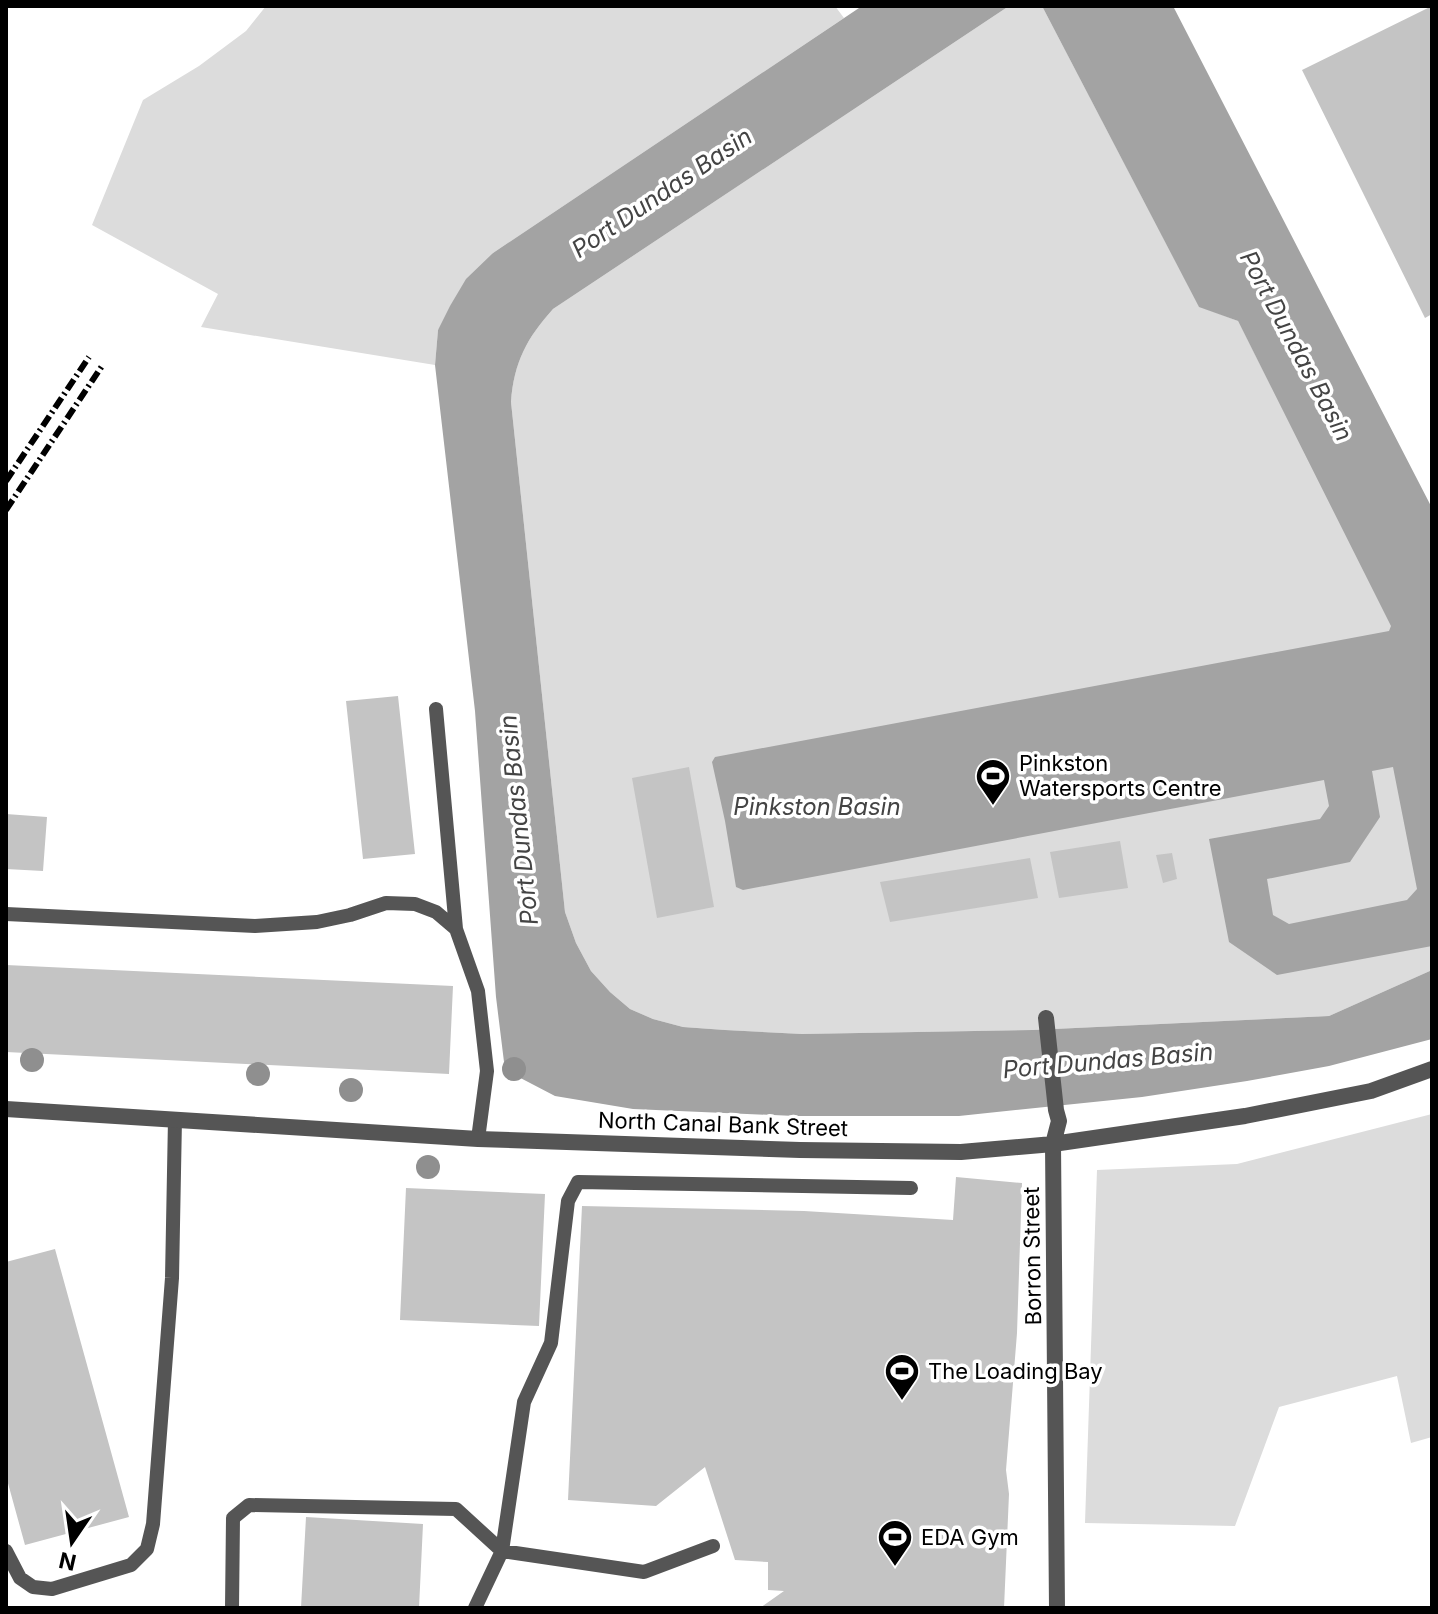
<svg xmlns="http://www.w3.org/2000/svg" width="1438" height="1614" font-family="Inter,sans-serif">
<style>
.green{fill:#dcdcdc}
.water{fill:#a3a3a3;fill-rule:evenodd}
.building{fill:#c4c4c4}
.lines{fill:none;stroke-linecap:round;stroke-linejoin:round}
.lane{stroke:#555;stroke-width:14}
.street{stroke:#555;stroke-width:16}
.rail{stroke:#000;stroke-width:6;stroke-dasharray:12 4 2 4;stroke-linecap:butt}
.tree{fill:#8f8f8f}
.labels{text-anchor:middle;stroke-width:7;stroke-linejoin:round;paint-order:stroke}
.poi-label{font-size:22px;fill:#000;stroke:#fff;text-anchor:start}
.street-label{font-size:22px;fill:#000;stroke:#fff}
.water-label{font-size:24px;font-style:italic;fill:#444;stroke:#fff}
</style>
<rect width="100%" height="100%" fill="#fff"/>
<path class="green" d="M266 6H835L844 18 493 253 438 330 435 365 201 327 218 294 92 225 143 100 199 66 246 31Z
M1009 6H1042L1199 306 1238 321 1432 701V970L1329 1016 1033 1030 802 1034 725 1030 683 1027 653 1019 630 1009 610 992 591 971 576 943 565 912 511 402C514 362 527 338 553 309Z
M1432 1114V1437L1411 1443 1397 1376 1279 1407 1235 1526 1085 1523 1097 1170 1237 1164Z"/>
<path class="water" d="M862 6H1009L553 309C527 338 514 362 511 402L565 912 576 943 591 971 610 992 630 1009 653 1019 683 1027 725 1030 802 1034 1033 1030 1329 1016 1432 970V1039L1329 1066 1247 1081 1142 1097 959 1116H795L633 1109 555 1096 505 1070 496 997 475 711 435 365 438 330 450 306 466 279 493 253Z
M1042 6H1173L1432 508V946L1277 975 1229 942 1209 839 1320 819 1329 806 1324 780 743 890 736 887 725 821 712 762 715 757 1389 631 1391 626 1238 321 1199 307ZM1393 767 1417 889 1407 900 1289 924 1273 915 1267 879 1350 862 1380 817 1372 771Z"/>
<path class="building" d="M1432 6V314L1425 318 1302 70Z
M398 696 415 854 363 859 346 701Z
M689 767 714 907 657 918 632 778Z
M6 814 47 817 43 871 6 869Z
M1120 841 1128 888 1059 898 1050 852Z
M1172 853 1177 879 1163 883 1156 855Z
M1030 858 1038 898 890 922 880 882Z
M6 965 453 986 449 1074 6 1052Z
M956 1177 1022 1183 1017 1333 1006 1470 1009 1494 1004 1608H760L784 1591 768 1590V1562L735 1560 705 1467 656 1506 568 1500 582 1206 804 1211 953 1220Z
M406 1188 545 1194 539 1326 400 1320Z
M55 1249 129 1517 25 1545 6 1476V1262Z
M306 1517 423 1524 419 1608H301Z"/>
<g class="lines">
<path class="lane" d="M436 709 456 929
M6 914 255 926 317 922 350 915 386 903 415 904 436 912 456 929 478 991 487 1071 478 1139
M6 1551 20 1578 33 1587 52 1589 131 1565 147 1549 153 1524 172 1278 175 1119
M232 1608 233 1518 249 1505 456 1509 502 1551 644 1572 713 1546
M475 1608 502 1551 524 1402 551 1343 568 1201 578 1182 911 1188"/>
<path class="street" d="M1046 1018 1056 1110 1059 1121 1053 1144 1057 1608
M6 1109 478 1139 800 1150 961 1152 1053 1144 1245 1116 1371 1091 1432 1069"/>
<path class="rail" d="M6 481 89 357
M6 510 102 366"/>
</g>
<g class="tree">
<circle cx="32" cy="1060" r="12"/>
<circle cx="514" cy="1069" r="12"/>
<circle cx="258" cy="1074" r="12"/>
<circle cx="351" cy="1090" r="12"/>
<circle cx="428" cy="1167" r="12"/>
</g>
<defs>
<g id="stadium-pin" transform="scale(1.8)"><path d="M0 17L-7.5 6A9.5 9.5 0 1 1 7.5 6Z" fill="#000" stroke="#fff"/><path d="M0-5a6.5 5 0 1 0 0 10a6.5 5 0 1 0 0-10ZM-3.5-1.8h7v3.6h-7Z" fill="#fff"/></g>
</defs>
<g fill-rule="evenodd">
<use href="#stadium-pin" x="993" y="776"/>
<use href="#stadium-pin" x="902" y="1371"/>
<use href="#stadium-pin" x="895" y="1537"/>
</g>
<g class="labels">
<g class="poi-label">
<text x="1019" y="771">Pinkston<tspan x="1019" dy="25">Watersports Centre</tspan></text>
<text x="928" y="1379">The Loading Bay</text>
<text x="921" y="1545">EDA Gym</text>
</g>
<g class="street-label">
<text transform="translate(723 1124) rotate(2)" y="8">North Canal Bank Street</text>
<text transform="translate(1032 1256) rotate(-91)" y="8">Borron Street</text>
</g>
<g class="water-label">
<text transform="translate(662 193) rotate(-34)" y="8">Port Dundas Basin</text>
<text transform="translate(1296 346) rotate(62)" y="8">Port Dundas Basin</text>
<text x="817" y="815">Pinkston Basin</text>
<text transform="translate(519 820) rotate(-96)" y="8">Port Dundas Basin</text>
<text transform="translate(1108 1061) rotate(-5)" y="8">Port Dundas Basin</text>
</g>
</g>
<rect width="1438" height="1614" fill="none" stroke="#000000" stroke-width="16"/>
<g transform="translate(72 1542) rotate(193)" stroke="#ffffff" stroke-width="6" paint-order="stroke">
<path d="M0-6L14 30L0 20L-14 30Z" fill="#000000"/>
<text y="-12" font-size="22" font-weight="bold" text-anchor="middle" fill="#000000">N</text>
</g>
</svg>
